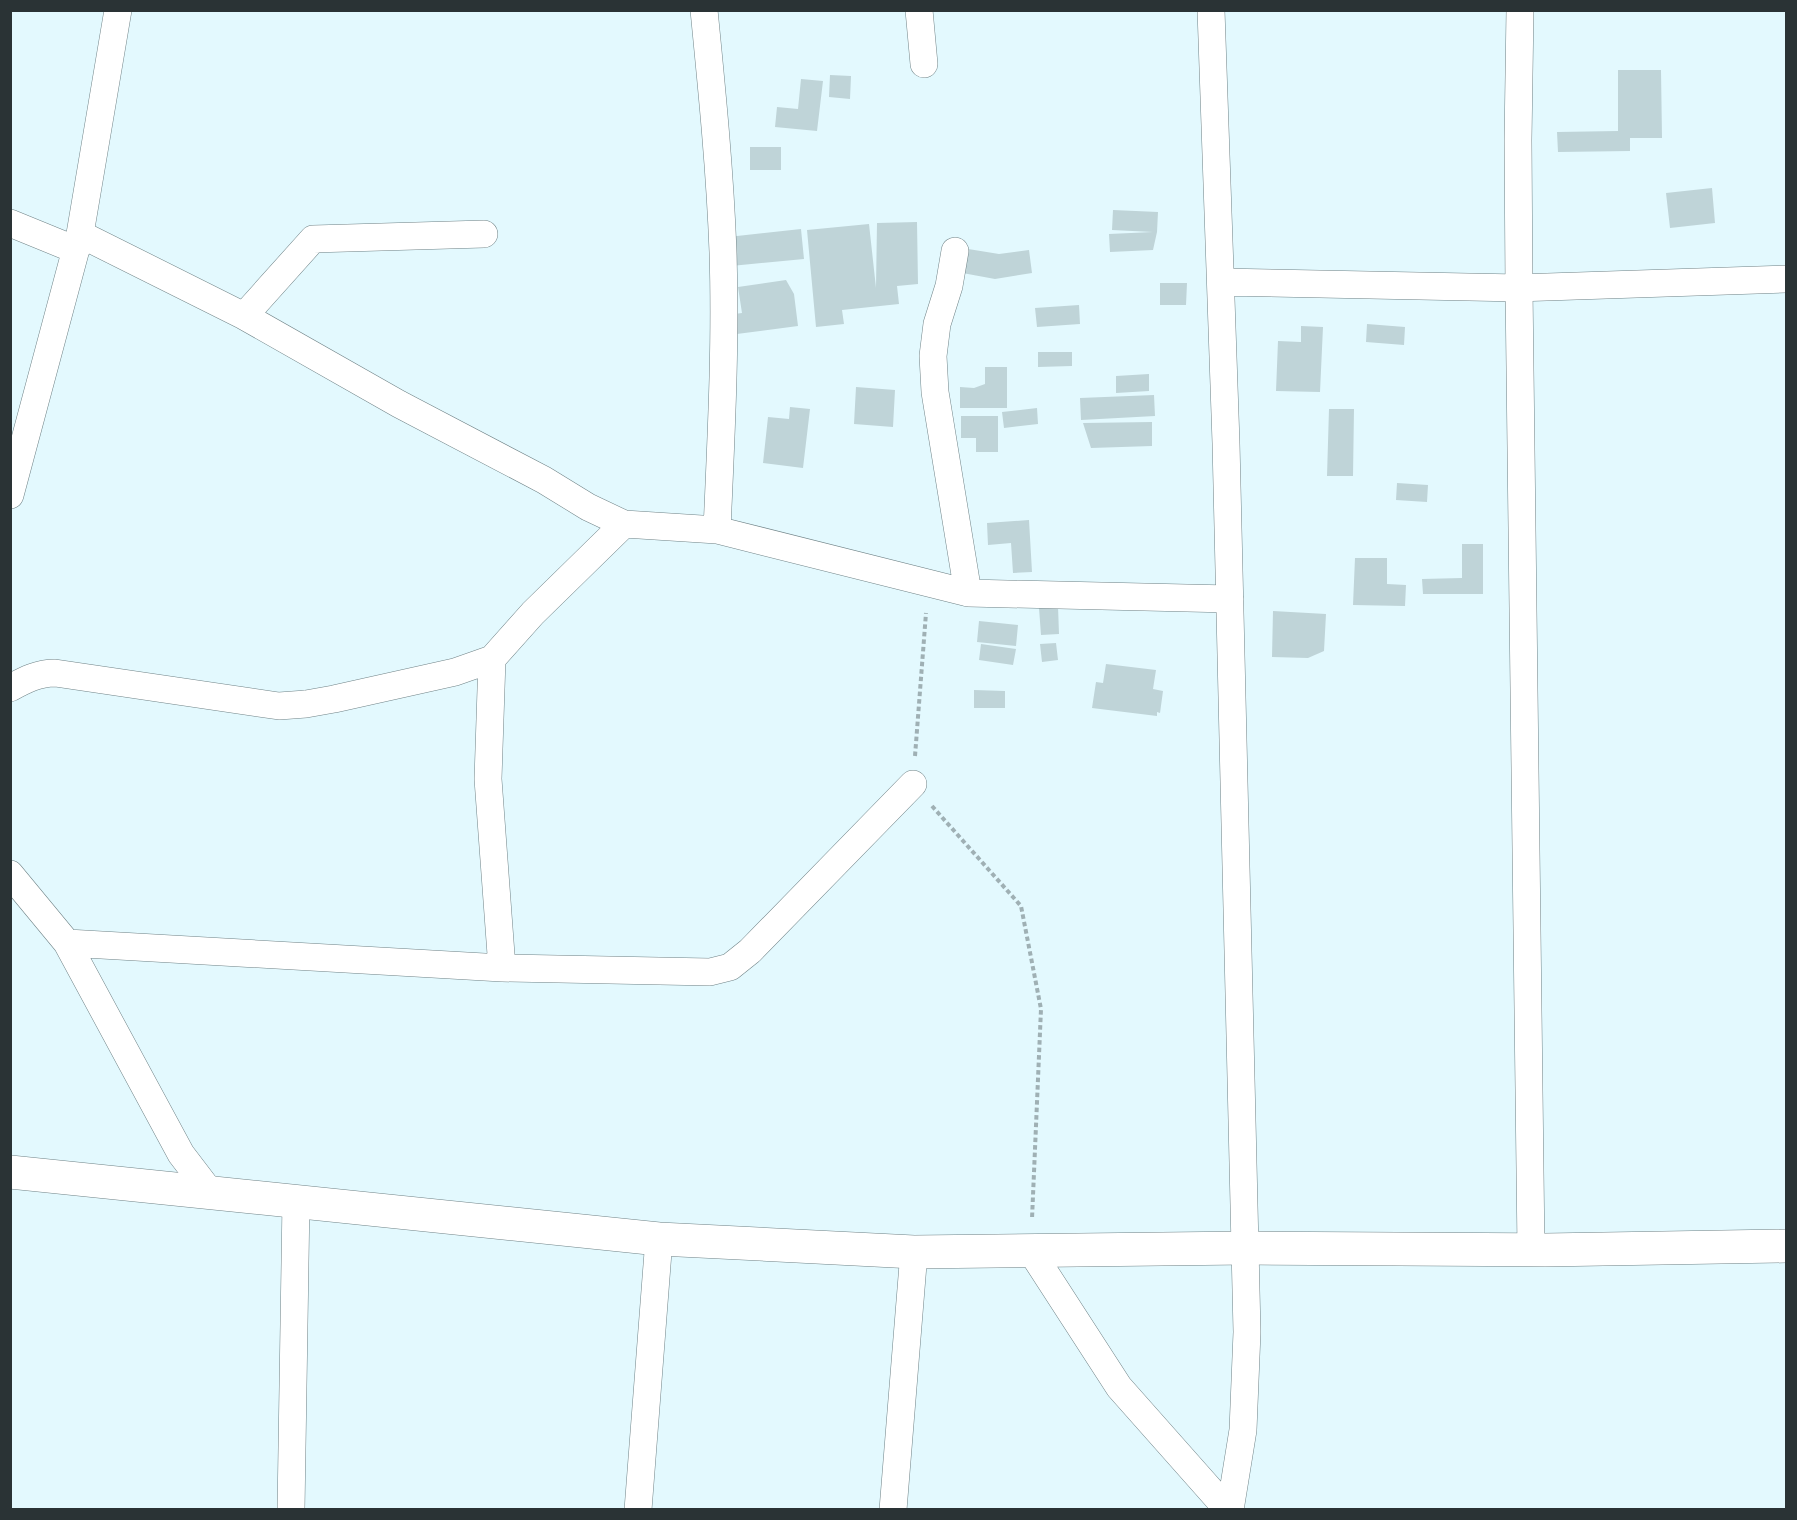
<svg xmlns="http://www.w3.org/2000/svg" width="1797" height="1520" font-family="'Work Sans',sans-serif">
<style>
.building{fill:#bfd4d8}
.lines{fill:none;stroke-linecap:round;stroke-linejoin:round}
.street-casing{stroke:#708387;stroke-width:28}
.secondary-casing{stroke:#708387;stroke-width:34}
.path{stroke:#9fb0b4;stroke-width:4;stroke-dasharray:4.5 3;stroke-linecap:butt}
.street{stroke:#fff;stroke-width:27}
.secondary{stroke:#fff;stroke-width:33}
</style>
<rect width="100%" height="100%" fill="#e3f9fe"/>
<path class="building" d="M1618 70H1661L1662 138H1630V151L1558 152 1557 132 1618 131Z
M830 75 851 76 850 99 829 97Z
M801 79 823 81 817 131 775 127 777 107 798 109Z
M750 147H781V170H750Z
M1712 188 1715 223 1670 228 1666 193Z
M1113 210 1158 212 1157 232 1153 250 1110 252 1109 234 1153 232 1112 230Z
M917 222 918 284 897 286 899 304 842 310 844 324 816 327 807 230 869 224 876 288 877 223Z
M801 229 804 259 731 266 728 237Z
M962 248 999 254 1029 250 1032 273 995 279 957 272Z
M786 280 794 294 798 326 729 335 727 315 742 313 738 287Z
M1160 283H1187L1186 305H1160Z
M1079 305 1080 324 1037 327 1035 308Z
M1367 324 1405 327 1404 345 1366 342Z
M1301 326 1323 327 1320 392 1276 391 1278 341 1301 342Z
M1038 352H1072V366L1038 367Z
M985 367H1007V408H960V387L974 388 985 384Z
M1149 374V391L1116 393V376Z
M856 387 895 390 893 427 854 424Z
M1154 395 1155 416 1081 420 1080 398Z
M790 407 810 409 803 468 763 463 768 417 789 419Z
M1037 408 1038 424 1004 428 1002 412Z
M1329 409H1354L1353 476H1327Z
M961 416H998V452H976V438H961Z
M1152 422V446L1091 448 1083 423Z
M1397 483 1428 485 1427 502 1396 500Z
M1029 520 1032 572 1013 573 1011 543 988 545 987 523Z
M1462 544H1483V594H1423L1422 579 1462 578Z
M1355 558H1387V584L1406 585 1405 606 1353 605Z
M1058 606 1059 634 1041 635 1039 608Z
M1273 611 1326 614 1324 651 1308 658 1272 657Z
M979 621 1018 625 1016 646 977 642Z
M1056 643 1058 660 1042 662 1040 644Z
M981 644 1016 649 1013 665 979 660Z
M1106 664 1156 670 1153 689 1163 691 1160 713 1157 712V716L1092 708 1096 682 1103 683Z
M974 690 1005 691V708H974Z"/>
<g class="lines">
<g class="street-casing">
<path id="street" d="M704 10C712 91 720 171 723 252 726 345 721 438 717 530
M919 10 924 64
M1211 10 1226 443 1247 1332 1243 1430 1230 1510
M1520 10 1518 140 1519 288 1531 1250
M10 223 76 250
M80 234 244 316 399 404 544 480 588 507 624 524 717 530 968 593 1230 599
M955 251 949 286 937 324 933 356 935 392 968 593
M1221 282 1519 288 1786 279
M244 316 313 239 484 234
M10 495 80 234 118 10
M492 659 488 779 502 968
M10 688C25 680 38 673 55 673L279 706 306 704 334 699 455 672 492 659 533 613 624 524
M10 874 67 943 181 1154 210 1192
M67 943 502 968 710 972 730 967 750 951 913 784
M1031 1251 1119 1387 1228 1510
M291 1510 296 1201
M638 1510 659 1239
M893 1510 914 1252"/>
</g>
<g class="secondary-casing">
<path id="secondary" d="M10 1172 659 1239 914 1252 1245 1248 1545 1250 1786 1246"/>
</g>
<path class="path" d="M915 756 926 613
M932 806 1021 906 1041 1009 1032 1219"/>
<use href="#street" class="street"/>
<use href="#secondary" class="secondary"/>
</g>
<rect width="1797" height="1520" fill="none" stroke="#2a3335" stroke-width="24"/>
</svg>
